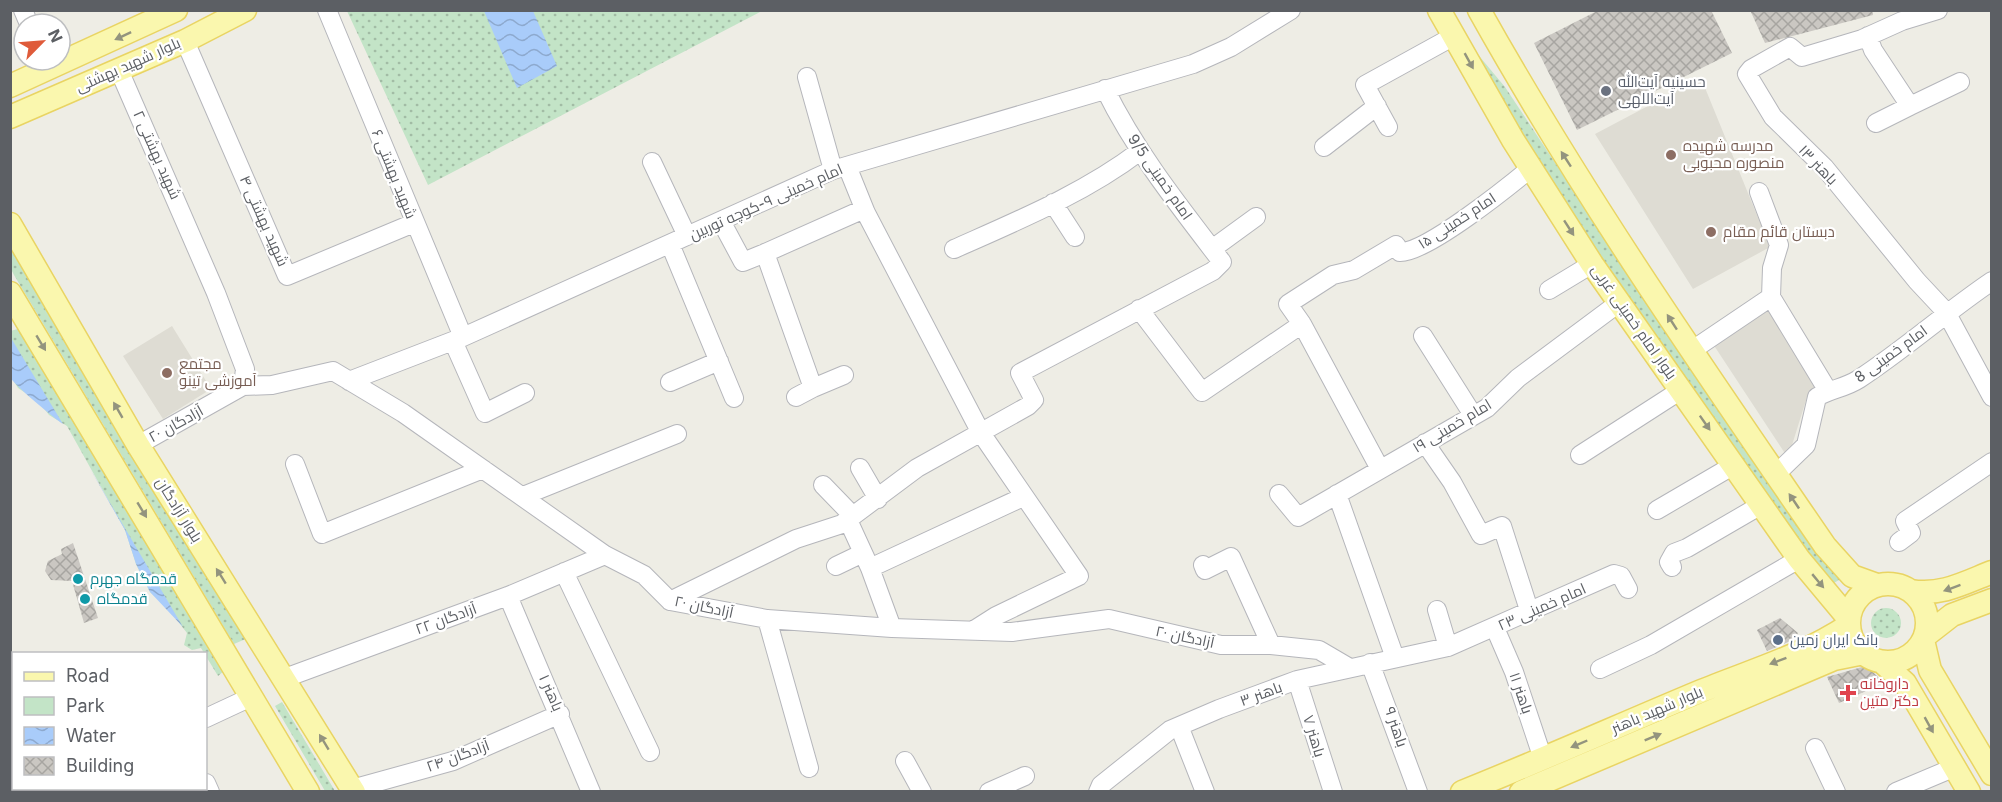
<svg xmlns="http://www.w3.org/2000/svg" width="2002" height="802" font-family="Inter,Cairo,sans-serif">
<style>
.education{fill:#dedcd3}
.green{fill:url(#green-dots)}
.water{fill:url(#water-waves)}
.building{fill:url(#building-cross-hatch)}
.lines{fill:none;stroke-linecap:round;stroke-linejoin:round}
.minor-casing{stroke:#b5b6bb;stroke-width:20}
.major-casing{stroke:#e9d463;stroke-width:25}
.minor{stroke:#fff;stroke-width:18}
.major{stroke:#faf7ae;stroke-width:22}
.oneway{fill:#93947e}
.worship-dot{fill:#6b7280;stroke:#fff;stroke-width:2}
.education-dot{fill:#8d6e63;stroke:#fff;stroke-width:2}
.culture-dot{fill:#0f9aa8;stroke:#fff;stroke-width:2}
.service-dot{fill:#5c6f8a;stroke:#fff;stroke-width:2}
.health-dot{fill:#e0444e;stroke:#fff;stroke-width:2}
.labels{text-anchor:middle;stroke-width:4.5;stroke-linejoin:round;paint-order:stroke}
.street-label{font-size:15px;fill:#5c5f64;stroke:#fff}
.worship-label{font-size:15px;fill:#5b616d;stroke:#fff;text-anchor:start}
.education-label{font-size:15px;fill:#785e54;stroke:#fff;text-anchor:start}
.culture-label{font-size:15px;fill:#0d838f;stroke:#fff;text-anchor:start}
.service-label{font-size:15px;fill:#4e5e75;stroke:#fff;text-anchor:start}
.health-label{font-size:15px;fill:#be3a42;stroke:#fff;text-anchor:start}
</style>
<defs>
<pattern id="green-dots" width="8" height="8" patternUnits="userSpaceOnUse" patternTransform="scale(1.5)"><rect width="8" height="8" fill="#c3e4c7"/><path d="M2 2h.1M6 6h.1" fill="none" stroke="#a2bca5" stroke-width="1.8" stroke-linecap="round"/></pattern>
<pattern id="water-waves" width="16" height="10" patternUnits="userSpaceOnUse" patternTransform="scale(1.5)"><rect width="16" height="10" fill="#a9ccfa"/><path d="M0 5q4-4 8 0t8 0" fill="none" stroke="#8da9ce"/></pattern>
<pattern id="building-cross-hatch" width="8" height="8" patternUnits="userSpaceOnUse" patternTransform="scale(1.5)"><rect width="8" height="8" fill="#cac7c2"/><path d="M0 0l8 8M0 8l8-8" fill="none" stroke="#a7a5a1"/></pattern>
</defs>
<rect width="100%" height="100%" fill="#eeede5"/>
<path class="education" d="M1701 78 1770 247 1693 289 1595 134Z
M1770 306 1820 386 1807 397 1788 458 1713 344Z
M172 326 211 389 163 419 123 356Z"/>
<path class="green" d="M347 11H762L428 185Z
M1475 51 1505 87 1669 335 1841 579 1830 585 1545 178Z
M10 245 248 638 234 644 14 275 11 269Z
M18 329 224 671 218 676 201 648 192 650 184 645 187 633 166 606 150 592 136 564 125 530 67 426 49 415 39 402 18 388 11 377 10 331Z
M1871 623a15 15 0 1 1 30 0a15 15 0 1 1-30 0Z
M282 702 335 791H325L275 706Z"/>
<path class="water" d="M484 11H533L557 66 517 88Z
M10 339 11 338 63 424C55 419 13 384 10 377 7 366 10 350 10 339Z
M89 467 183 627 150 592 136 564 125 530Z"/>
<path class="building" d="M1599 10H1711L1732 53 1577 130 1534 43Z
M1750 10H1872L1873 15 1765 43Z
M73 543 98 618 84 623 72 581 51 580 45 571 48 561 62 554 61 549Z
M1780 618 1798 633 1793 640 1767 651 1757 630Z
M1862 667 1872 671 1884 683 1839 703 1827 677Z"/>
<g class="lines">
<g class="minor-casing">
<path id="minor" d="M23 10 29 24
M327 10 463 337
M1938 10 1902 21 1862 39 1802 57 1790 47 1751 69 1747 74 1773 117 1825 168 1917 281 1946 312 1992 397
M1868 36 1873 50 1910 106 1960 82
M185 41 287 276 414 223
M119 70 216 293 245 369 243 386
M807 77 833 170
M1876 123 1910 106
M1388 127 1365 85 1454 36
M1324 147 1377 106
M652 162 687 236
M847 166 866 213 981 433 1079 576 996 616 974 630
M1759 192 1779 245 1772 268 1771 297 1828 391
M1053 203 1075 237
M721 221 743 262 765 253
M670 244 734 398
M954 249C1017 221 1085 193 1140 151
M1212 249 1256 217
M1549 290 1592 264
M1139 309 1202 392 1302 324 1288 304 1333 275 1354 270 1396 245 1400 252C1426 253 1508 187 1531 168
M1302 324 1380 469
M1423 336 1473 415
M453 341 485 413 525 393
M1691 351 1771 297
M349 381 463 337 833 170 1193 64 1231 47 1291 10
M670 382 719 361
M813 388 844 375
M796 397 813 388 765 253 864 209
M1425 443 1452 482 1481 535 1502 526 1530 613
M138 445 243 386 272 385 333 371 403 413 605 555 644 575 670 601 767 619 892 628 1012 632 1109 619 1221 645H1271L1319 650 1348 667
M1580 455 1681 390
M295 464 322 534 483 469
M860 468 878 499
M1776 474 1806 445 1817 397C1831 389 1845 388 1859 379 1905 349 1946 312 1992 281
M823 485 853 516
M1279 494 1298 517 1487 408 1518 378 1620 302
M1337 494 1395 658
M523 496 677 434
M1657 510 1734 465
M848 520 870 568 1023 497
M1899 542 1911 533 1905 521 1992 462
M1203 565 1205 570 1231 557 1271 645
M836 566 863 553
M1672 567 1669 562 1674 553 1687 548 1761 505
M870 568 892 628
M564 572 650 752
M508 596 591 792
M670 601 796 539 842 524 917 468 1028 406 1034 400 1020 373 1213 271 1222 262C1179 206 1136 152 1105 89
M1437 610 1448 647
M767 619 809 768
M1495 628 1514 672 1543 759
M1370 663 1418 792
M1600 669 1651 645 1799 559
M285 678 508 596 605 555
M1297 680 1333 792
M10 705 14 714
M206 718 251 697
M1179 726 1205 792
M1815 748 1836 792
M10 757H14
M905 761 922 792
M206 783 210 792
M352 789 453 761 560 714
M45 792 47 788
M989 792 1025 776
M1098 792 1101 785 1170 730 1219 709 1297 680 1448 647 1614 574 1621 576 1628 589
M1896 792 1953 768"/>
</g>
<g class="major-casing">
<path id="major" d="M1439 10 1513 140 1592 264 1799 559 1849 619
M1479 10C1583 196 1705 371 1825 546L1852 576 1877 585
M10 86 176 10
M10 117 185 41 245 10
M10 224 138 445 354 792
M10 293 308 792
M1849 623a39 39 0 1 1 78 0a39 39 0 1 1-78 0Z
M1911 591C1941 596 1964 583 1992 572
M1925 636 1952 615 1992 600
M1923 640 1930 670 1992 774
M1882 662 1905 683 1969 792
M1462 792C1542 760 1620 725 1699 692 1750 671 1803 656 1849 625
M1521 792 1834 659 1864 653"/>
</g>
<use href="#minor" class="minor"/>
<use href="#major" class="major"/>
</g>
<defs><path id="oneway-solid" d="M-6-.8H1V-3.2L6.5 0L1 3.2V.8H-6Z" transform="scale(1.5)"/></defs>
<g class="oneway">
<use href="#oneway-solid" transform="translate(123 36) rotate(155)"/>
<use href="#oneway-solid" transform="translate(1469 61) rotate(61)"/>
<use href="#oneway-solid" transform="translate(1566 159) rotate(-123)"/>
<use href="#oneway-solid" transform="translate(1569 228) rotate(57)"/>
<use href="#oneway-solid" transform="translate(1672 322) rotate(-123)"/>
<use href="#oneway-solid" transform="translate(41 343) rotate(59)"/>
<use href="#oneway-solid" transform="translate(118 410) rotate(-120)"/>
<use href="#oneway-solid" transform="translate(1705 423) rotate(55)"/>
<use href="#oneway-solid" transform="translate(1794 501) rotate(-124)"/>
<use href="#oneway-solid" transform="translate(142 510) rotate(59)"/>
<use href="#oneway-solid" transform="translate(221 576) rotate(-122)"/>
<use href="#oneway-solid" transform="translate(1818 581) rotate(50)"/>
<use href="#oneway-solid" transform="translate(1952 588) rotate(160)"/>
<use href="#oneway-solid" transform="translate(1778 661) rotate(159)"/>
<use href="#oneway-solid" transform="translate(1929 725) rotate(61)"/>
<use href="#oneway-solid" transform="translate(1653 737) rotate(-22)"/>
<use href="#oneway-solid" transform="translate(324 742) rotate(-121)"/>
<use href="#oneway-solid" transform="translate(1579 744) rotate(157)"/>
</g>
<circle class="worship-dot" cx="1606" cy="91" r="6"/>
<g class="education-dot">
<circle cx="1671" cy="155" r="6"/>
<circle cx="1711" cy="232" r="6"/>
<circle cx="167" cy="373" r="6"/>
</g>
<g class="culture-dot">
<circle cx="78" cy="579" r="6"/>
<circle cx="85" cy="599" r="6"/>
</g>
<circle class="service-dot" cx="1778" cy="640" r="6"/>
<path class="health-dot" d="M1845 684h6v6h6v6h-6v6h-6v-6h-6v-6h6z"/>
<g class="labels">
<g class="street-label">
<text transform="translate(128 65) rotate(-24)" y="5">بلوار شهید بهشتی</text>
<text transform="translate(157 155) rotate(66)" y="5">شهید بهشتی ۲</text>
<text transform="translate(1818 165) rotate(46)" y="5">باهنر ۱۳</text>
<text transform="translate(394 174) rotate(68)" y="5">شهید بهشتی ۶</text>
<text transform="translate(1160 177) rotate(55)" y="5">امام خمینی 9/5</text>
<text transform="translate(766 202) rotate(-24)" y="5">امام خمینی ۹-کوچه توربین</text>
<text transform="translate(264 221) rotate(66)" y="5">شهید بهشتی ۴</text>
<text transform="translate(1457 221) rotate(-33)" y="5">امام خمینی ۱۵</text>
<text transform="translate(1634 322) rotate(55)" y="5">بلوار امام خمینی غربی</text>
<text transform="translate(1891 354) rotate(-36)" y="5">امام خمینی 8</text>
<text transform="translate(176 424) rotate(-29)" y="5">آزادگان ۲۰</text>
<text transform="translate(1452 426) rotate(-31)" y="5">امام خمینی ۱۹</text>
<text transform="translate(179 510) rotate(58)" y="5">بلوار آزادگان</text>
<text transform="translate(704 607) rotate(12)" y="5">آزادگان ۲۰</text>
<text transform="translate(1542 607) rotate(-24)" y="5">امام خمینی ۲۳</text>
<text transform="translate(446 619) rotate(-20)" y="5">آزادگان ۲۲</text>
<text transform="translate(1185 637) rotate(12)" y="5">آزادگان ۲۰</text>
<text transform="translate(551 693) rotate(66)" y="5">باهنر ۱</text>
<text transform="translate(1521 693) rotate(71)" y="5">باهنر ۱۱</text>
<text transform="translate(1261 694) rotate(-20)" y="5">باهنر ۳</text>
<text transform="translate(1657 710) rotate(-23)" y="5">بلوار شهید باهنر</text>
<text transform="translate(1396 727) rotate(71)" y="5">باهنر ۹</text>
<text transform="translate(1314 736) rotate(73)" y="5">باهنر ۷</text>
<text transform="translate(458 756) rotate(-20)" y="5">آزادگان ۲۴</text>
</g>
<g class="worship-label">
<text x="1618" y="87">حسینیه آیت‌الله<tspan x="1618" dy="17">آیت‌اللهی</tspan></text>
</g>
<g class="education-label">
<text x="1683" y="151">مدرسه شهیده<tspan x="1683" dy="17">منصوره محبوبی</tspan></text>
<text x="1723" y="237">دبستان قائم مقام</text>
<text x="179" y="369">مجتمع<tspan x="179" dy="17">آموزشی تینو</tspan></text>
</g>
<g class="culture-label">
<text x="90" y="584">قدمگاه جهرم</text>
<text x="97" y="604">قدمگاه</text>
</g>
<g class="service-label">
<text x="1790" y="645">بانک ایران زمین</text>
</g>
<g class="health-label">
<text x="1860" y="689">داروخانه<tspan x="1860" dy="17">دکتر متین</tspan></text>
</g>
</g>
<rect width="2002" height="802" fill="none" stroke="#5c5f64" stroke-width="24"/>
<rect x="12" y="652" width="195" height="138" fill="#ffffff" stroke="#bebfc1" stroke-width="1.5"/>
<rect x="24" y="672" width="30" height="9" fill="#faf7ae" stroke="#bebfc1" stroke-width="1.5"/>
<text x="66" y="682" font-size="18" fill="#5c5f64">Road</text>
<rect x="24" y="697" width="30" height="18" fill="#c3e4c7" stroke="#bebfc1" stroke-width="1.5"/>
<text x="66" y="712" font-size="18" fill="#5c5f64">Park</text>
<rect x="24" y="727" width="30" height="18" fill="url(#water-waves)" stroke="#bebfc1" stroke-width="1.5"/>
<text x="66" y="742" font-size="18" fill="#5c5f64">Water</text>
<rect x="24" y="757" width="30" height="18" fill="url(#building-cross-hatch)" stroke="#bebfc1" stroke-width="1.5"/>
<text x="66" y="772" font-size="18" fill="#5c5f64">Building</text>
<g transform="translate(42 42) rotate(65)"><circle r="28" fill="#ffffff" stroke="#bebfc1" stroke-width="1.5"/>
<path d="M0-4.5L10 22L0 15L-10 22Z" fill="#df5b3a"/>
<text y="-9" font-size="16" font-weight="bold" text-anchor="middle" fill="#5c5f64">N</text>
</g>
</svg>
